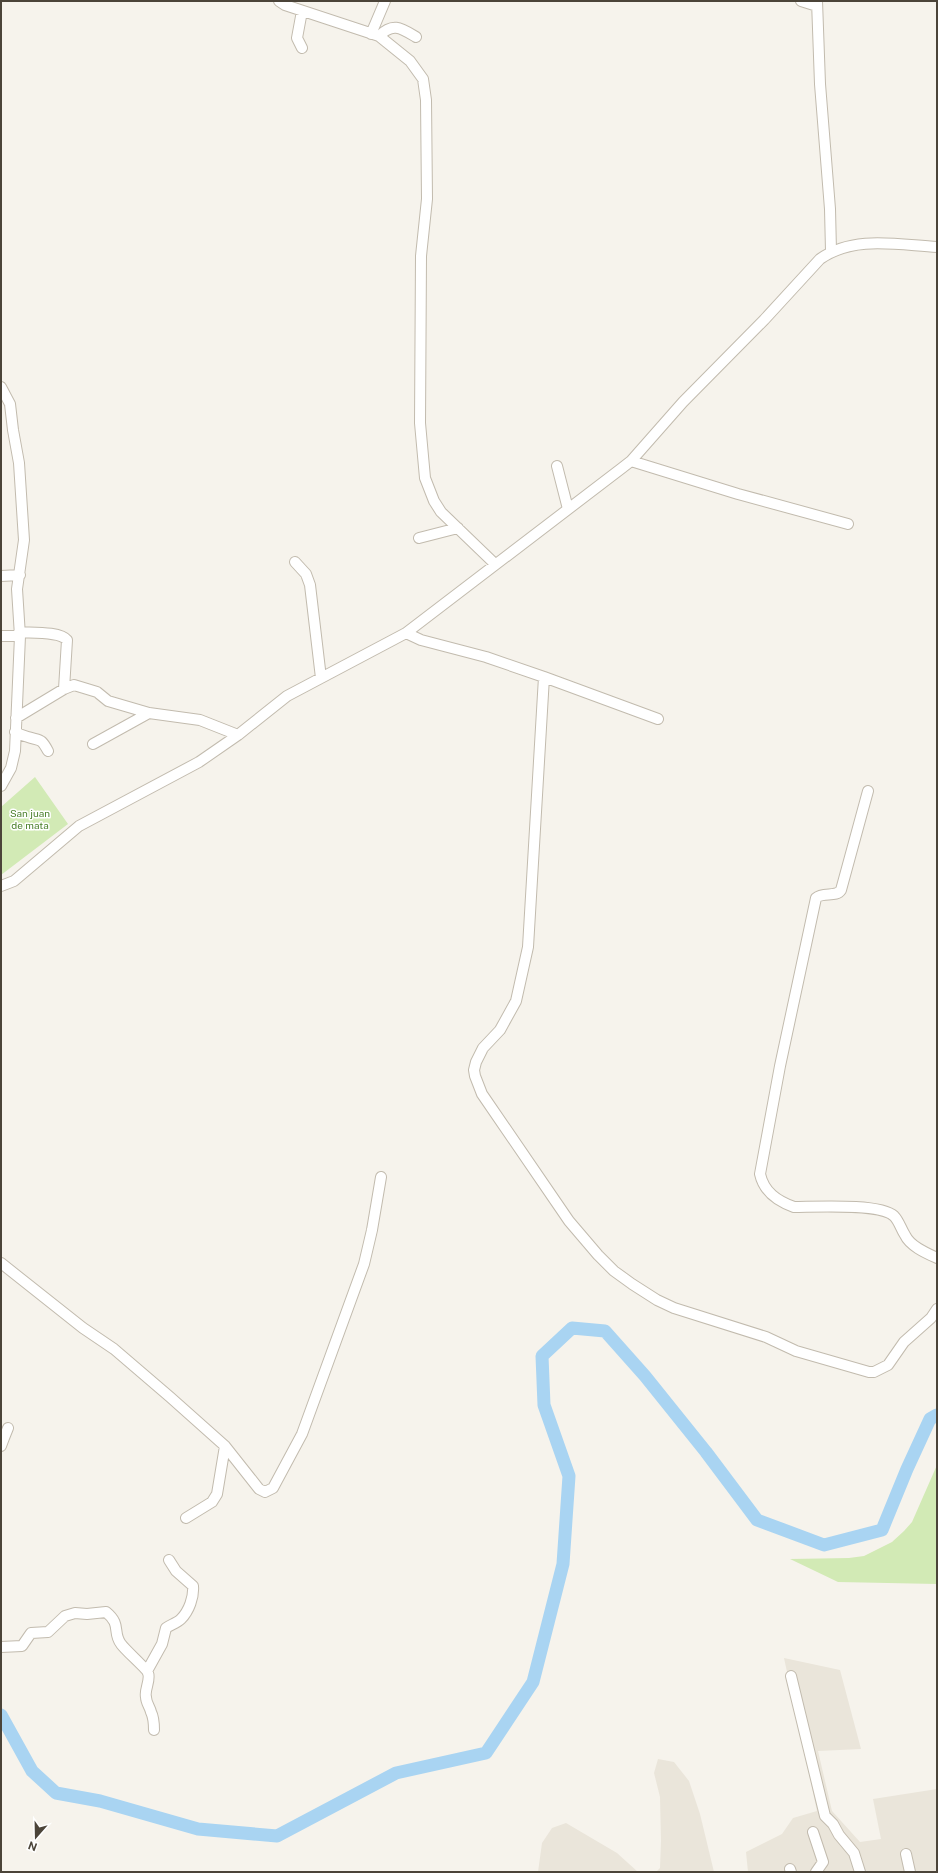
<svg xmlns="http://www.w3.org/2000/svg" width="938" height="1873" font-family="'Public Sans',sans-serif">
<style>
.residential{fill:#eae5da}
.green{fill:#d2eab5}
.lines{fill:none;stroke-linecap:round;stroke-linejoin:round}
.river{stroke:#a9d4f2;stroke-width:13}
.minor-casing{stroke:#c2bbae;stroke-width:12}
.minor{stroke:#fff;stroke-width:10}
.labels{text-anchor:middle;stroke-width:3;stroke-linejoin:round;paint-order:stroke}
.park-label{font-size:10px;fill:#4a7f2a;stroke:#fff}
</style>
<rect width="100%" height="100%" fill="#f6f3ec"/>
<path class="residential" d="M784 1658 840 1670 861 1749 818 1751 832 1811 860 1842 881 1839 873 1799 937 1789V1872H748L746 1852 782 1834 793 1818 817 1811Z
M658 1759 674 1762 689 1781 700 1814 714 1872H656L660 1868 661 1841 660 1797 654 1773Z
M566 1823 617 1853 638 1872H538L542 1843 552 1828Z"/>
<path class="green" d="M35 777 68 824 1 875V807Z
M937 1465V1584L838 1582 790 1559 849 1558 864 1556 892 1542 904 1531 912 1522Z"/>
<g class="lines">
<path class="river" d="M1 1715 32 1771 56 1793 100 1801 198 1829 277 1836 396 1773 486 1753 533 1682 563 1564 569 1476 544 1405 542 1356 572 1328 605 1331 645 1376 706 1452 757 1520 824 1545 882 1530 907 1469 930 1419 937 1415"/>
<g class="minor-casing">
<path id="minor" d="M279 1 285 5 379 36 410 61 423 79 426 100 427 199 421 256 420 423 425 478 434 501 441 512 495 564
M801 1 817 6
M817 1 820 84 830 209 831 251
M371 34 385 1
M379 36C393 22 401 28 416 37
M302 48 297 38 302 11
M1 387 10 404 13 430 19 463 24 540 17 589 20 636 15 751 11 768 1 786
M631 461 738 494 848 524
M557 466 568 509
M419 538 458 528
M295 562 306 574 310 585 321 678
M1 576 20 575
M19 632C30 633 60 631 67 640L64 689
M406 633 421 640 486 657 544 677 528 947 516 1001 500 1030 483 1048 476 1062 474 1070 475 1076 482 1094 569 1221 598 1255 614 1271 632 1284 657 1300 674 1308 766 1337 796 1351 869 1372H874L888 1365 904 1342 931 1318 937 1309
M1 636H20
M544 677 658 719
M16 718 64 689 74 685 97 692 108 701 149 713 200 720 238 735
M15 732C19 734 24 736 28 737 41 741 41 738 48 751
M93 744 149 713
M868 791 841 890C836 898 823 891 816 898L780 1066 760 1174C764 1192 777 1201 794 1207 814 1207 880 1203 894 1216 899 1221 901 1229 905 1235 910 1246 926 1253 937 1258
M1 886 14 881 79 826 199 762 238 735 287 696 406 633 622 468 631 461 683 402 764 320 820 259C854 235 898 245 937 247
M1 1263 83 1328 114 1349 170 1397 225 1446 259 1489 265 1492 273 1488 302 1434 364 1264 372 1230 381 1177
M1 1436 4 1438 1 1446
M4 1438 8 1428
M186 1518 212 1502 217 1494 225 1446
M1 1647 22 1646 31 1633 48 1632 65 1616 75 1613 87 1614 106 1612C122 1625 112 1632 121 1644 126 1651 147 1669 148 1673 151 1680 144 1690 146 1697 146 1703 150 1707 151 1712 154 1718 154 1724 154 1730
M147 1671 162 1644 166 1628C170 1625 177 1623 181 1619 189 1611 194 1597 193 1586L176 1571 169 1560
M791 1676 825 1816 833 1824 839 1835 854 1853 860 1872
M813 1832 823 1862 816 1872
M906 1854 910 1872
M790 1869 791 1872"/>
</g>
<use href="#minor" class="minor"/>
</g>
<g class="labels">
<g class="park-label">
<text x="30" y="817">San juan<tspan x="30" dy="12">de mata</tspan></text>
</g>
</g>
<rect width="938" height="1873" fill="none" stroke="#4b4439" stroke-width="4"/>
<g transform="translate(36 1837) rotate(200)" stroke="#ffffff" stroke-width="3" paint-order="stroke">
<path d="M0-3L7 15L0 10L-7 15Z" fill="#4b4439"/>
<text y="-6" font-size="11" font-weight="bold" text-anchor="middle" fill="#4b4439">N</text>
</g>
</svg>
